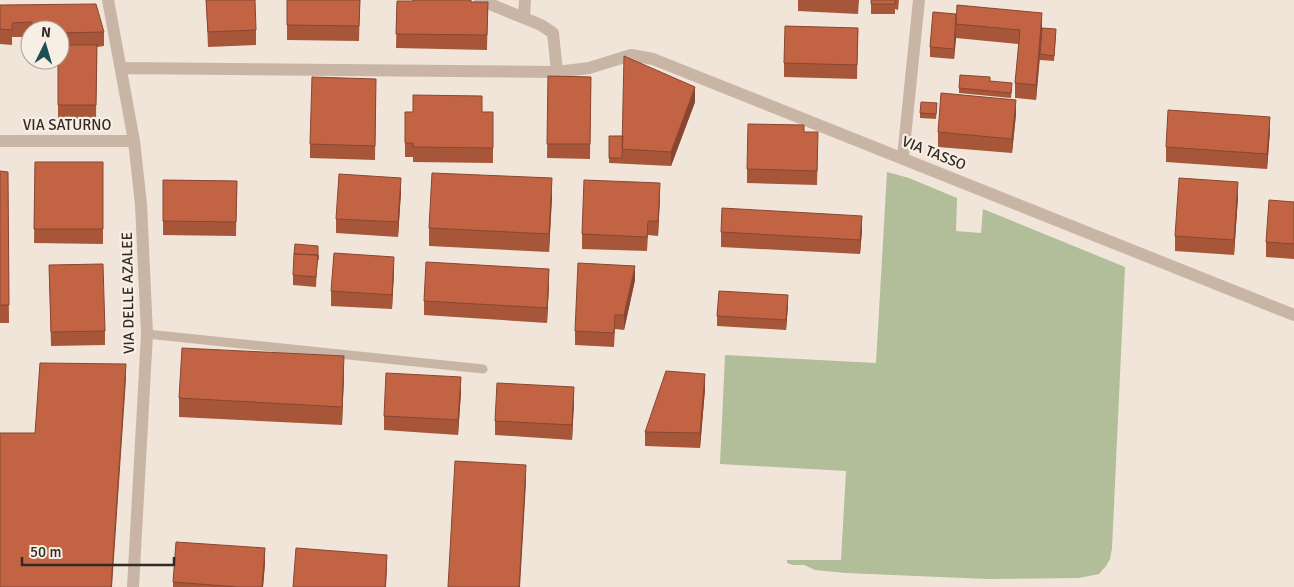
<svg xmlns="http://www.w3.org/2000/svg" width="1294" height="587" font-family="Signika,sans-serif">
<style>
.green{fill:#b2be99}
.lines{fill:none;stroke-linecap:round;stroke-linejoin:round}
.service{stroke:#c8b5a5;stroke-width:9}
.minor{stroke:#c8b5a5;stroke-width:12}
.wall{fill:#a7563a}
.shaded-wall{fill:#884630}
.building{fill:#c26444;stroke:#884630}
.labels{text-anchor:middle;stroke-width:4.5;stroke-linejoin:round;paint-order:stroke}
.street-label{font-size:15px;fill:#332a26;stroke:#f8efe4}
</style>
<rect width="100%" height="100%" fill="#f0e5d8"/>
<path class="green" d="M887 172 909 178 957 198 956 231 981 233 983 209 1125 267 1112 548 1110 559 1106 566 1099 574 1079 578 987 579 846 573 815 570 804 565H793L787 563V560H841L846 471 720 464 725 355 876 363Z"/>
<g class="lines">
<path class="service" d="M147 334 483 369"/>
<path class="minor" d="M108 0 134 141 141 204 147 334 133 587
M480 0 541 25 553 33 557 72
M524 18 525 0
M121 68 557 72 589 68 631 55 653 59 1294 315
M0 141H134
M903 157 919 0"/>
</g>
<path class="wall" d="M206 0 256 30V45L208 47Z
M287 0H360L359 41 287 40Z
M798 0H859L858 14 798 11Z
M871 0H899L898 10 895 9V14H871Z
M397 1 488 2 487 50 396 48Z
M0 5 104 32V46L97 47 96 119H58V60H60V30H30V37H12V45L0 44Z
M933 12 1042 28 1056 35 1054 61 1040 60V58L1036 100 1015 98V83L1019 44 956 38 954 59 930 57V47Z
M858 28 857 79 784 77V63Z
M548 76 591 77 590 159 547 158Z
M990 81 1012 88 1011 98 959 93V88Z
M376 93 375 160 310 158V144Z
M695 102 671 166 609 163V136H623Z
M937 108 936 119 920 118V113Z
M405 112H493V163L413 162V157H405Z
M1016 114 1012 153 938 147V132Z
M1270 131 1267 169 1166 162V147Z
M804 132 818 147 817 185 747 183V169Z
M35 162H103V244L34 243Z
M0 171 8 172 9 323H0Z
M163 180 237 181 236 236 163 235Z
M401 192 398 237 336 233V219Z
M552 197 549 252 429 246V228Z
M660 197 658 236 648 235 647 251 582 249V234Z
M1238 197 1234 255 1175 251V236Z
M1294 202V259L1266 257V242Z
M862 230 860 254 721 247V232Z
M318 251 316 287 293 285V275Z
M49 265 105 331V345L51 346Z
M394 271 392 309 331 306V291Z
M635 280 624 330 615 329 614 347 575 345V331Z
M549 284 547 323 424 315V301Z
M788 305 786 330 717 326V316Z
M344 374 342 425 179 417V398Z
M705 389 700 448 645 446V432Z
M461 392 458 435 384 430V416Z
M574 402 572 440 495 435V421Z
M265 563 263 587H173V582Z"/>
<path class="shaded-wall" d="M1042 13V28L1036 100V85Z
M956 28V38L954 59V49Z
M695 87V102L671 166V152Z
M1016 100V114L1012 153V139Z
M1270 117V131L1267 169V154Z
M401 178V192L398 237V222Z
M552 178V197L549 252V234Z
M1238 182V197L1234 255V240Z
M660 183V197L658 236V221Z
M862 216V230L860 254V240Z
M394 257V271L392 309V295Z
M635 266V280L624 330V315Z
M549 269V284L547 323V308Z
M788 295V305L786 330V320Z
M344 356V374L342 425V407Z
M126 364V379L112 587H111Z
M705 374V389L700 448V433Z
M461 377V392L458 435V420Z
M574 387V402L572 440V425Z
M526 465V483L520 587H519Z
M265 548V563L263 587H262Z
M387 555V569L386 587H385Z"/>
<path class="building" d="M206 0H255L256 30 208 32Z
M287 0H360L359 26 287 25Z
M413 0H471V2H488L487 35 396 34 397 1H413Z
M871 0H895V4H871Z
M96 4 104 32 60 33V30H32V22L12 23V30L0 29V5Z
M957 5 1042 13 1036 85 1015 83 1020 30 956 24Z
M933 12 956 14 954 49 930 47Z
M785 26 858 28 857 65 784 63Z
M1042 28 1056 29 1054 56 1040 54Z
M60 45H97L96 105H58V60H60Z
M624 56 695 87 671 152 622 149Z
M960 75 990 77V81L1012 83 1011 93 959 88Z
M548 76 591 77 590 144H547Z
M312 77 376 79 375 146 310 144Z
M941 93 1016 100 1012 139 938 132Z
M413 95 482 96V112H493V148L413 147V143H405V112H413Z
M921 102 937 103 936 114 920 113Z
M1168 110 1270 117 1267 154 1166 147Z
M748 124 804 125V132H818L817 171 747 169Z
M609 136H623L622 158H609Z
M35 162H103V229H34Z
M0 171 8 172 9 305H0Z
M432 173 552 178 549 234 429 228Z
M339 174 401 178 398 222 336 219Z
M1179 178 1238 182 1234 240 1175 236Z
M163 180 237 181 236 222 163 221Z
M584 180 660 183 658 221H648L647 237 582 234Z
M1269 200 1294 202V244L1266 242Z
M722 208 862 216 860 240 721 232Z
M295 244 318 246V260V255L294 254Z
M334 253 394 257 392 295 331 291Z
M294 254 318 255 316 277 293 275Z
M426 262 549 269 547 308 424 301Z
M578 263 635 266 624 315H615L614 333 575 331Z
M103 264 105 331 51 332 49 265Z
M719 291 788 295 786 320 717 316Z
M182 348 344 356 342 407 179 398Z
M40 363 126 364 111 587H0V433H35Z
M666 371 705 374 700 433 645 432Z
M386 373 461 377 458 420 384 416Z
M497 383 574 387 572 425 495 421Z
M455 461 526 465 519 587H448Z
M176 542 265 548 262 587H237L173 582Z
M296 548 387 555 385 587H293Z"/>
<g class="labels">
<g class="street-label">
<text x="67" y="130">VIA SATURNO</text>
<text transform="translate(934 153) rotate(22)" y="5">VIA TASSO</text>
<text transform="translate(128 293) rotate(-91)" y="5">VIA DELLE AZALEE</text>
</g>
</g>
<g transform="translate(45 45) rotate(5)"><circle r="24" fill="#f8efe4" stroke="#a9a098"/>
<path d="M0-4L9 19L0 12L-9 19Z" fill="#1d4f53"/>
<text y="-8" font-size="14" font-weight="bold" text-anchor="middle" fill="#332a26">N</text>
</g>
<path d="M22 557v8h152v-8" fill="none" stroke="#332a26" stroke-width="2.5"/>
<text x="30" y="557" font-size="15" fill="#332a26" stroke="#f8efe4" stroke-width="4" paint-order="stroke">50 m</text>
</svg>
